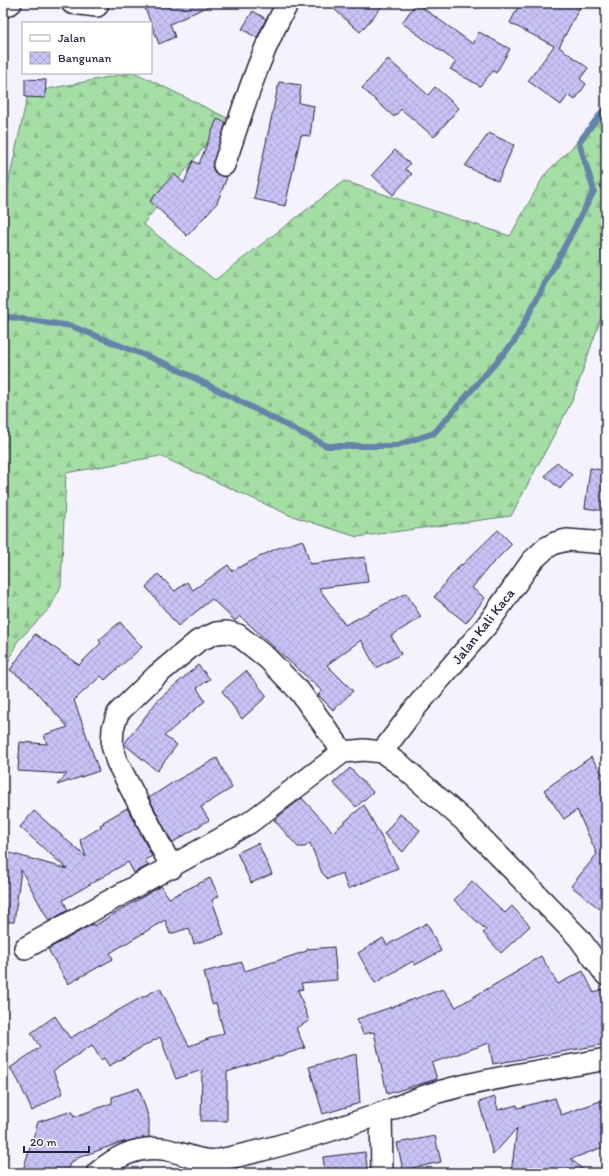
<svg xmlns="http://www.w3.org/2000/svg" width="609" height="1176" font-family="Itim,sans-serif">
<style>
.forest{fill:url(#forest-firs);stroke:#638070}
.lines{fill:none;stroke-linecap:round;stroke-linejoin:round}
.stream{stroke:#6584a7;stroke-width:6}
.building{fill:url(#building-cross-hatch);stroke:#22223b}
.minor-casing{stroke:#22223b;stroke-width:24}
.minor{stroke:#fff;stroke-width:21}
.labels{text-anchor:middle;stroke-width:3;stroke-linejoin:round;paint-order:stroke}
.street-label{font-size:14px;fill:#22223b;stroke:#fff}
</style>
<defs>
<pattern id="forest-firs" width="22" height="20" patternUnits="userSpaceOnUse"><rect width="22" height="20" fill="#a4dea4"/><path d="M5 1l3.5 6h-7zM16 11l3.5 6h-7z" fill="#8dbe8e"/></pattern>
<pattern id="building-cross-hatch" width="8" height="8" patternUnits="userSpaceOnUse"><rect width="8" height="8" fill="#c8c3f5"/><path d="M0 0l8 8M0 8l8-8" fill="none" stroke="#aca7d3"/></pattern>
</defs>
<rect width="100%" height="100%" fill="#f4f3fd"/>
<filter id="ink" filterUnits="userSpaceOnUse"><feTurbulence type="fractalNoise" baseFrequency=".025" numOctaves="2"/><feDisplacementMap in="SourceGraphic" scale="8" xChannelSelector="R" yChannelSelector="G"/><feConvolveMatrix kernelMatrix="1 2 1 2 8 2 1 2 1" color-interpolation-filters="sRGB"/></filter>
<g filter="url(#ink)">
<path class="forest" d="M129 73H136L227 118 143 224 215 280 344 181 510 236 545 174 606 114V303L573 399 511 516 357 537 289 515 160 456 66 473 61 586 50 608 17 642 5 670 3 680V208L28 93Z"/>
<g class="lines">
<path class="stream" d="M3 319 10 317 71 326 169 365 327 446H394L434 433 514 342 594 191 579 142 606 107"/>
</g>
<path class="building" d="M143 3H215L170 24 175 37 159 44Z
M327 3H385L360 32Z
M416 3 473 44 479 32 510 49 496 73 493 71 480 86 450 69 456 62 402 23Z
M520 3H582L559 47 588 68 580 79 586 84 575 100 568 95 561 105 528 81 554 46 510 23Z
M253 11 266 19 257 38 242 29Z
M388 59 428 95 435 87 459 108 434 137 401 109 394 117 362 88Z
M25 79 46 80 45 98 25 97Z
M279 82 301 85 299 103 314 106 310 136 301 135 285 206 254 199Z
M217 119 226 123 212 167 215 173 221 176 227 177 217 203 187 236 150 201 174 174 184 183 193 161 199 164Z
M489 133 514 145 498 181 465 166Z
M395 150 410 164 405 169 412 174 393 195 372 175Z
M557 462 572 475 560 489 545 476Z
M590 468 606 471V511L585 508Z
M498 530 512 544 488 568 472 588 485 598 466 623 434 597 461 564 462 565Z
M303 540 310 564 365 557 368 582 319 588 345 625 406 593 421 617 391 636 401 654 376 668 361 640 327 665 353 691 333 710 318 695 322 691 240 616 235 621 212 599 178 626 146 587 158 574 175 591 187 582 193 590 228 565 232 571 275 549Z
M120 622 142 647 105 680 101 676 74 700 99 771 57 785 67 774 18 771 20 742 47 744 44 735 68 727 28 683 10 670 35 634 79 665 101 643 99 640Z
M198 665 210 679 197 688 205 701 164 736 177 745 157 771 124 744 158 700Z
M246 671 267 696 242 719 222 691Z
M591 757 606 779V914L571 886 597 854 577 810 564 819 544 790Z
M217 758 232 788 201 807 209 820 172 843 149 798 172 783Z
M350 768 373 792 356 807 333 783Z
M302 798 333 832 364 805 398 868 348 889 342 873 328 879 322 873 310 843 305 847H298L274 820Z
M127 808 152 856 145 860 149 865 134 873 128 862 63 900 68 910 49 921 21 870 14 922H3V851L67 869 20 827 34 811 86 857 80 840 101 827 100 825 104 823 103 822Z
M400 814 420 830 403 852 384 834Z
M258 843 272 874 251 883 237 853Z
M210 878 219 896 212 900 224 934 194 944 189 928 170 934 165 920 110 953 113 959 68 984 48 949 93 924 94 926 161 886 169 898Z
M472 881 505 913 512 906 530 926 501 953 483 933 486 930 454 900Z
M427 923 441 951 415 965 413 961 375 983 358 953 383 938 387 945Z
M334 947 337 980 301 983 303 989 298 990 309 1021 296 1028 305 1048 227 1072V1121H201L202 1070 176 1079 160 1037 109 1066 104 1058 101 1060 92 1045 53 1071 63 1093 32 1111 18 1080 10 1068 40 1047 31 1033 55 1016 70 1038 133 1002 160 988 189 1046 224 1033 216 1003 212 1004 204 972 242 962 245 971 307 951V949Z
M541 956 558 984 583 971 594 993 606 987V1044L493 1064 489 1043 432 1063 437 1079 387 1094 374 1032 363 1034 357 1019 443 989 456 1007 518 971 517 970Z
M356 1054 360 1103 323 1114 309 1067Z
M139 1088 149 1119V1137L119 1143 80 1157 70 1163 67 1173H22L38 1122 72 1111 74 1117 112 1103V1097Z
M495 1097 498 1110 517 1105 518 1108 555 1098 561 1115 606 1099V1146L571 1159 587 1173H511L517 1128 493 1155 479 1102Z
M435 1136 441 1162 403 1170 397 1143Z
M365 1152 368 1173H325L323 1157Z"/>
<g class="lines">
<g class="minor-casing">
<path id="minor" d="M72 3 97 6
M3 7 11 3
M224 165C242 113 260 50 288 3
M382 752 416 707 487 625 532 561 546 548 555 543 567 540 606 543
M172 868 117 762 112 745 113 728 118 713 157 675 198 641 216 633 227 632 238 635 267 658 300 692 343 752
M25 948 249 823 343 752 364 750 382 752 402 766 468 824 579 938 606 975
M381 1113 382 1173
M97 1173C115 1157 138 1146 163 1149 183 1152 199 1163 219 1160 274 1149 328 1132 380 1114 400 1106 421 1096 442 1091 496 1076 552 1070 606 1059"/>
</g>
<use href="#minor" class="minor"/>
</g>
</g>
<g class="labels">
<g class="street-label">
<text transform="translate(483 626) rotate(-52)" y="5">Jalan Kali Kaca</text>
</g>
</g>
<rect width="609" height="1176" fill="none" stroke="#fff" stroke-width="16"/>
<rect x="8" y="8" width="593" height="1160" fill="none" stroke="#22223b" stroke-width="1.5" filter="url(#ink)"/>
<rect x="22" y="22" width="130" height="52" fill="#ffffff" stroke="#a7a7b1"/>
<rect x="30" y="35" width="20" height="6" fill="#ffffff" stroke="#a7a7b1"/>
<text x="58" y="42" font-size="12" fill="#22223b">Jalan</text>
<rect x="30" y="52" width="20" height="12" fill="url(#building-cross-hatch)" stroke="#a7a7b1"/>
<text x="58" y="62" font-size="12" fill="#22223b">Bangunan</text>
<path d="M24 1146v6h65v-6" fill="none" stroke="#22223b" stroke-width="2"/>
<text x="30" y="1146" font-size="12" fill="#22223b" stroke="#ffffff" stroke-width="3" paint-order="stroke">20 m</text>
</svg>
